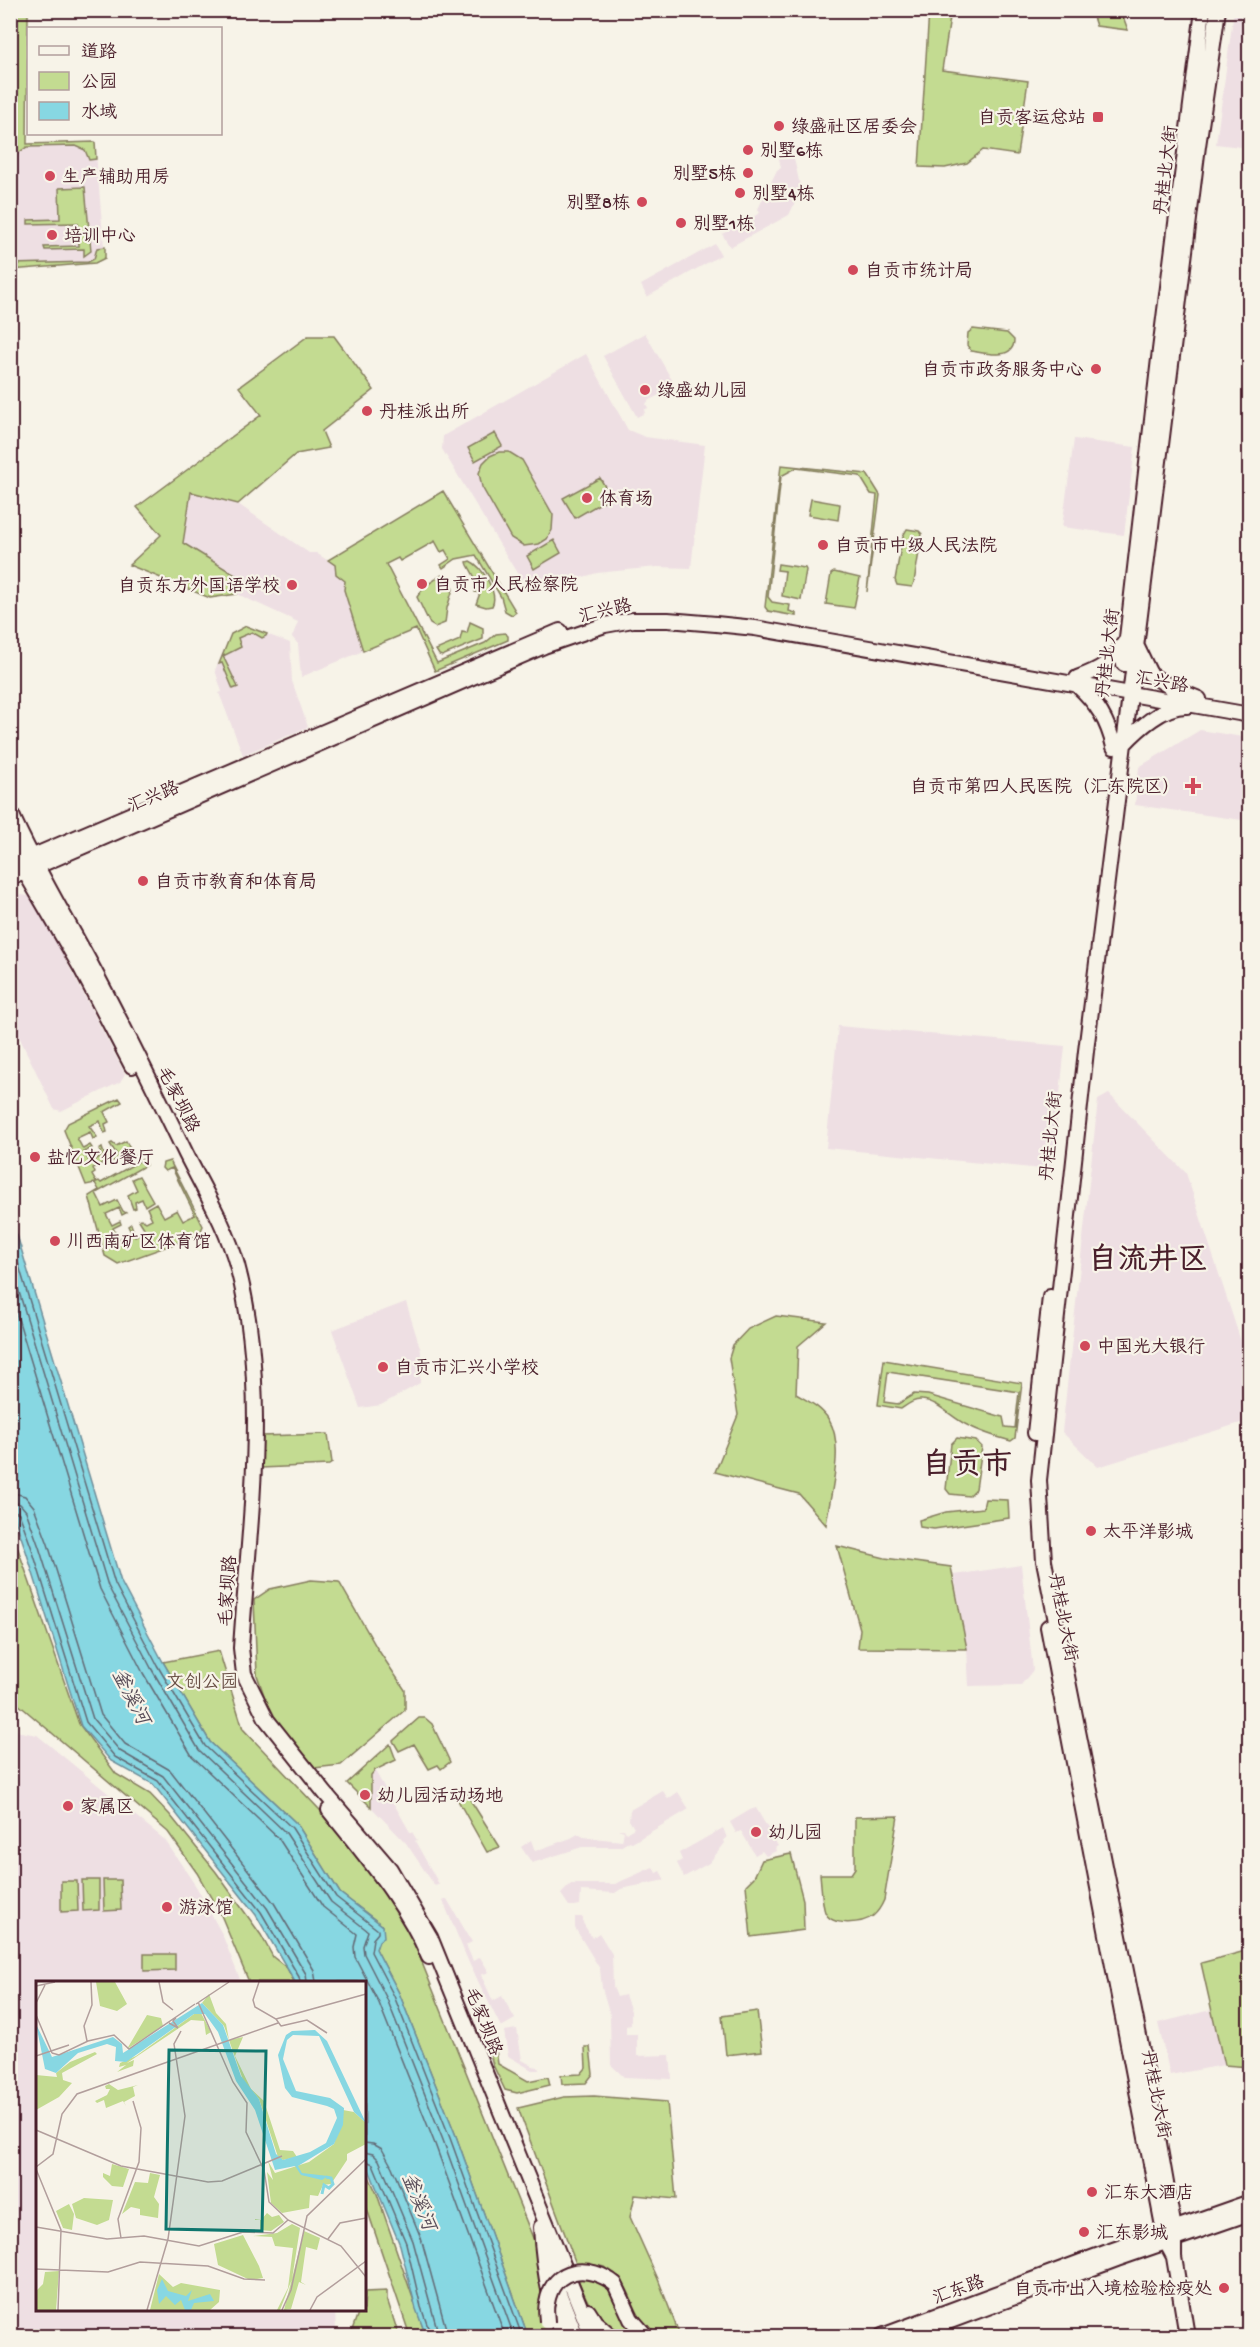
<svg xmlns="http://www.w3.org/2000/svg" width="1260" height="2347" font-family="'Gochi Hand','LXGW WenKai TC',sans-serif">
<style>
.built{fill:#eedfe3}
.green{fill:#c3db91;stroke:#867d5e;stroke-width:1.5;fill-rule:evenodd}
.water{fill:#87d7e2;stroke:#6f8d99;stroke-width:1.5}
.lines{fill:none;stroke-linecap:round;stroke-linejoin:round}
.shore{stroke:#626974;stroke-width:1.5}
.major-casing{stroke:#4a1f2b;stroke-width:18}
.major{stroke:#f7f3e8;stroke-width:14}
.major-bridge-casing{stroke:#4a1f2b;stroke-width:18;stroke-linecap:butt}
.major-bridge{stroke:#f7f3e8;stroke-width:14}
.poi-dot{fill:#d1495b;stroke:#f7f3e8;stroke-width:2}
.labels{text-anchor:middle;stroke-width:4.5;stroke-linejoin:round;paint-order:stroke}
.poi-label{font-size:18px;fill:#4a1f2b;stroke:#f7f3e8;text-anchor:start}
.street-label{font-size:18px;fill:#4a1f2b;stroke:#f7f3e8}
.park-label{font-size:18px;fill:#684e44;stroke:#f7f3e8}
.water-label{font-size:20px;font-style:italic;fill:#594d59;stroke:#f7f3e8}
.town-label{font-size:30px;font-weight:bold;fill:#4a1f2b;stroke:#f7f3e8}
.inset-river{fill:none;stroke:#87d7e2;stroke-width:3}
.inset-road{fill:none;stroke:#b29e9c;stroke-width:1.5}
.view{fill:#0f766e;fill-opacity:0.15;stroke:#0f766e;stroke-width:3}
.inset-edge{fill:none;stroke:#4a1f2b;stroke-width:3}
</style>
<rect width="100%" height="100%" fill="#f7f3e8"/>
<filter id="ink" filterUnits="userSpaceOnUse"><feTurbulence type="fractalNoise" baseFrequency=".0167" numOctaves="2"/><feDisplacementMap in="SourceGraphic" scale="12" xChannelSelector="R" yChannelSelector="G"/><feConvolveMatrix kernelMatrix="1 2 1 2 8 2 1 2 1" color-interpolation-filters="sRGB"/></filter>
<g filter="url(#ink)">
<path class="built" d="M1234 10 1249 11V148L1216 144Z
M11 79H28L27 144 95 142 105 258 95 263 11 270Z
M791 145 801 190 789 215 730 247 722 234 760 213 758 209 777 170 781 168 777 148Z
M715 244 721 255 647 297 641 285Z
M645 333 676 387 649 400 646 404 648 408 644 410 645 413 637 417 603 356Z
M586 354 628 430 645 437 705 445 691 568 657 567 597 573 529 593 442 449 443 436Z
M1074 439 1135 447 1124 535 1062 527Z
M191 492 238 504 309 553H316L335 565 336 574 345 581 344 590 363 651 301 677 298 644 292 637 298 622 237 594 242 579 183 543Z
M246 626 290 643 292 681 308 727 243 755 219 693 222 692 215 670 231 634Z
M1200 730 1249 738V821L1135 805 1139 767Z
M12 894 29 896 59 947 125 1074 120 1082 61 1111 54 1109 11 1020 10 895Z
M838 1026 1065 1046 1052 1170 826 1148Z
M1109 1094 1186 1173 1249 1366 1250 1420 1098 1467 1062 1432 1098 1100Z
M406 1302 421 1351 420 1383 381 1405 360 1408 332 1330Z
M1021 1565 1033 1670 1021 1685 969 1686 967 1649 954 1575Z
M10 1730 37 1735 165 1840 197 1888 222 1934 241 1982H38V2310H335L336 2330 334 2336H19L17 2334 11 2336Z
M375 1771 410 1832H412L417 1840 415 1841 439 1884 435 1886 406 1843 371 1807V1775Z
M663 1791 668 1799 678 1792 689 1809 632 1843 630 1841 620 1847H582L532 1863 521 1847 531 1840 535 1851 571 1838 578 1834 584 1837 622 1841 624 1831 618 1829H624L626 1833 634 1828 629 1820 630 1810Z
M756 1808 778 1846 775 1848 776 1851 766 1856 762 1851 755 1855 741 1831 736 1833 730 1822 750 1810Z
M723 1828 727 1838 724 1840 725 1843 709 1863 684 1877 677 1863 682 1860 679 1853Z
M653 1867 656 1873 660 1871 665 1880 621 1889 615 1893 581 1891 580 1905 574 1906H569L561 1894 571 1884H615Z
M447 1899 472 1942 466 1945 473 1961 480 1957 489 1972 481 1975 493 2001 502 1996 515 2019 501 2027 469 1963 443 1901Z
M575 1917H583V1923L592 1938 599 1933 612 1954 613 1987 617 1997 625 1995 631 2011V2025L626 2026V2034H637V2056L670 2055 672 2079 624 2077 611 2065 610 2015 602 1988 600 1969 575 1928Z
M1211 2010 1224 2065 1170 2075 1158 2023Z
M517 2029 522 2060 533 2066 538 2067 539 2070H532L508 2056 504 2031Z"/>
<path class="green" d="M929 11H951L942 70 1028 81 1017 155 983 150 967 163 945 168 919 167Z
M1091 11H1121L1128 30 1096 26Z
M10 13 28 14 27 144 95 142 96 159 89 160 85 150 76 146 27 147 17 154 15 173 11 177Z
M85 187 91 251 84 256V249L45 250 44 247 79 246 78 223 28 224V220L60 219 59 188Z
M105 247V258L95 263 11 270V264L88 262 94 259 97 248Z
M973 329 1007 333 1014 340C1014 361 985 353 971 351L967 345 968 333Z
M308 336H334L374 390 322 431 329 448 296 454 238 504 191 492 183 543 242 579 237 594 210 598 129 565 161 535 137 507 261 415 239 387Z
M495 433 502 446 475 461 468 448Z
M499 452H509L522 460 553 515 552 530 547 539 539 544 524 546 511 538 482 487 479 473 483 463 490 456Z
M781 465 867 474 880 495 867 592 877 495 871 494 860 476 796 468 781 476 768 597 772 602 790 605 789 611 796 613V616L768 611 765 607Z
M600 478 611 497 575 518 563 498Z
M443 491 516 612 512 615 505 611 501 597 476 555 456 559 443 568 441 565 450 559 445 550 441 552 435 541 400 561 398 558 386 564 437 663 485 643 496 634 505 633 508 636V640L435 671 416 629 363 651 344 590 345 581 336 574 335 565 328 560Z
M811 499 840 504 838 520 808 515Z
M907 529 919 531 922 534 914 582 912 587 897 585 895 580 903 536Z
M554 540 561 553 534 569 527 556Z
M470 561C482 566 499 594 492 606L486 607 476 604 480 593 475 592 478 583 468 565 467 562Z
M778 564 805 568 806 570 801 600 782 596 785 571 777 570Z
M834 572 860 578 854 608 826 604 831 574Z
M442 575 453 589 447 608 445 623 435 627 430 624 417 597 425 586Z
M470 622 483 628V639L442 656 439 655 436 650 460 640 462 632 467 633Z
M246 626 267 634 266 636 262 638 252 632 238 638 241 647 223 656 238 687 233 689 222 663 219 664 231 634Z
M119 1098 122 1102 104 1112 109 1122 105 1124 107 1132 104 1133 100 1121 89 1126 97 1137 93 1139 90 1132 77 1138 83 1149 90 1145 92 1148 84 1152 90 1163 102 1156 99 1150 102 1148 106 1160 117 1155 110 1144 112 1143 116 1146 126 1141 134 1157 131 1159 127 1152 109 1164 107 1161 93 1168 95 1173 92 1175 96 1182 99 1181 101 1183 143 1159 146 1165 96 1193 103 1207 117 1200 123 1211 126 1213 122 1215 119 1208 106 1214 112 1225 120 1221 121 1224 113 1228 119 1239 131 1232 128 1226 131 1224 135 1236 146 1231 139 1220 141 1219 146 1222 152 1219 147 1208 156 1203 164 1217 177 1210 183 1221 195 1215 172 1168 165 1171 162 1168 163 1163 170 1161 203 1226 199 1235 118 1264 105 1256 89 1196 99 1190 95 1183 86 1185 64 1130 68 1123Z
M139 1176 153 1201 145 1206 142 1199 135 1202 136 1208 133 1209 128 1195 137 1190 132 1179Z
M776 1316 826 1322 798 1346 796 1394C808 1401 821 1407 829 1420 845 1446 830 1495 826 1525L799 1494 715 1472 738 1415 729 1358 733 1345 748 1329Z
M884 1360 1022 1383 1015 1438 1011 1441C996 1437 981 1432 967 1425 952 1418 938 1401 922 1400 914 1399 907 1405 901 1409L878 1405ZM888 1372 1019 1392 1015 1428 1005 1427 1003 1417 928 1395 914 1394 898 1404 884 1402Z
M328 1434 332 1463 329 1465 261 1468 258 1465 261 1436Z
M957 1438 976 1441 982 1447 976 1489 969 1496 950 1494 946 1489 951 1444Z
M985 1499 1008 1500 1009 1518 934 1529 920 1527 919 1520 946 1512 983 1508Z
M10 1526 79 1724 116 1774 150 1794 170 1815 216 1872 261 1935 273 1957 287 1968 294 1982H249L221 1915 197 1873 168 1832 11 1698Z
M837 1546 885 1558 951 1567 967 1649 858 1648 860 1629Z
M311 1580 339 1582 377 1648 405 1690V1710L341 1765 314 1768 272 1718 257 1675 254 1600 270 1589Z
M219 1651 243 1729 336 1827 398 1908 412 1938 535 2243 540 2275 542 2315 552 2336H528L456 2136 399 1993 376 1949 383 1926 340 1893 297 1824 210 1742 163 1662Z
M419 1718H425L432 1724 450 1762 441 1769 438 1765 429 1769 414 1744 399 1751 393 1741Z
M390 1744 396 1760 375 1770 371 1775V1807L347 1783Z
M460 1792 466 1793 500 1847 487 1852 455 1795Z
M898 1816 884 1900C881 1907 879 1911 873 1916 862 1924 831 1927 825 1912 822 1904 821 1883 820 1874H851L855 1868V1817Z
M791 1854 803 1900 804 1930 751 1937 746 1885 754 1877 762 1860Z
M82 1880H99V1910L83 1911Z
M103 1880H120L121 1910 104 1911Z
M61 1881H77L78 1911 61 1912Z
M1249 1950V2067L1224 2065 1201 1963Z
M144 1954H175V1970L144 1971Z
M757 2011 762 2051 726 2055 722 2016Z
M585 2047H590L593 2074 586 2083 562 2084 561 2075 581 2074 586 2068Z
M496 2050 498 2064 528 2081 548 2077 550 2085 517 2093 505 2090 493 2065 490 2053Z
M594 2096 667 2102 676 2199 635 2195 630 2217 658 2279 680 2336C621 2336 645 2285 604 2267 595 2264 586 2264 576 2264L518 2108 564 2097Z
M364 2166 377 2194 426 2336H410L365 2203Z
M577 2277H595L613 2290 639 2336C634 2336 629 2337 624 2336 599 2332 585 2297 577 2277Z
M387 2291V2299L399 2336H350L359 2310H364L365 2292Z"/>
<path class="water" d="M11 1215 121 1582 163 1662 210 1742 297 1824 340 1893 383 1926 384 1937 379 1941 376 1949 399 1993 456 2136 528 2336H426L416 2309 400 2245 365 2160 364 1982H295L256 1915 153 1784 111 1761 81 1726 26 1551 11 1508Z"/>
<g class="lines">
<path class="shore" d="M10 1236 115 1584 157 1665 205 1746 292 1828 336 1897 378 1930V1933L373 1939 371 1952 394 1996 450 2138 522 2336
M10 1262 108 1586 151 1668 199 1750 286 1833 331 1902 368 1931 363 1946 364 1954 387 1999 443 2140 514 2336
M10 1292 100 1589 143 1673 192 1756 279 1839 323 1907 357 1934 354 1947 355 1957 379 2003 435 2144 505 2336
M10 1492 25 1496 34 1507 48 1544 101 1715 125 1744 170 1770 274 1903 314 1970 316 1982
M10 1501 20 1504 26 1511 39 1547 93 1719 120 1751 163 1776 267 1908 306 1974 307 1982
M10 1509 19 1513 32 1549 86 1722 115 1757 158 1781 261 1912 299 1977 300 1982
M364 2143 373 2144 382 2149 392 2167 421 2238 448 2336
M364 2152 373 2154 379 2160 413 2241 439 2336
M364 2160 373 2164 406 2243 421 2307 431 2336"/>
<g class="major-casing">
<path id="major" d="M1136 645 1150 674 1172 688 1199 699
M1124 664 1160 350 1203 10
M1077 678C1102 669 1111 663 1125 642
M1077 685C1097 703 1108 721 1114 747
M1124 744C1138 729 1164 705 1187 706
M10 811C33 864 63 913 90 963 124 1026 155 1090 186 1154 203 1188 227 1228 237 1265 270 1388 249 1523 241 1648L244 1674 267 1720 325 1793 390 1869 430 1937 592 2336
M10 840 25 872 81 968 132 1066
M10 866 560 631
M10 878 544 646 605 625 633 620H668L716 624 755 628 1250 715
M1035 1433 1050 1297
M1048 1627 1166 2242 1173 2255
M329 1810C366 1857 405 1901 429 1957
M541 2227C543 2265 549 2300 562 2336
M552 2255 559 2293 576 2336
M615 2284 631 2319 646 2336
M588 2311 595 2322 611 2336
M882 2336 1113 2250 1250 2202
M910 2336 1117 2259 1250 2213
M1187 2336 1174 2257V2229L1149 2086 1044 1561 1039 1480 1086 1051 1198 146 1218 10"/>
</g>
<use href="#major" class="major"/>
<g class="major-bridge-casing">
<path id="major-bridge" d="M547 2322C547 2316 545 2309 547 2303 553 2266 590 2264 615 2284"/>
</g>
<use href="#major-bridge" class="major-bridge"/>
</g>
</g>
<g class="poi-dot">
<rect x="1092" y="111" width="12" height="12" rx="3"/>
<circle cx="779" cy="126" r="6"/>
<circle cx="748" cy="150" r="6"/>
<circle cx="748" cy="173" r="6"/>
<circle cx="50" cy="176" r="6"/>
<circle cx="740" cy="193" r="6"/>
<circle cx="642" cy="202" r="6"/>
<circle cx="681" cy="223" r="6"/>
<circle cx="52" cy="235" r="6"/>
<circle cx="853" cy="270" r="6"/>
<circle cx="1096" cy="369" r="6"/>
<circle cx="645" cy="390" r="6"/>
<circle cx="367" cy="411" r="6"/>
<circle cx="587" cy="498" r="6"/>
<circle cx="823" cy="545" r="6"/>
<circle cx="422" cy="584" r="6"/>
<circle cx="292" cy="585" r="6"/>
<path d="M1190 777h6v6h6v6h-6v6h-6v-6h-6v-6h6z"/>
<circle cx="143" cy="881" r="6"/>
<circle cx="35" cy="1157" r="6"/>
<circle cx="55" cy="1241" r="6"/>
<circle cx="1085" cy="1346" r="6"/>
<circle cx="383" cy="1367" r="6"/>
<circle cx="1091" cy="1531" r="6"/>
<circle cx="365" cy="1795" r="6"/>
<circle cx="68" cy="1806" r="6"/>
<circle cx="756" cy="1832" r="6"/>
<circle cx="167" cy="1907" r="6"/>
<circle cx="1092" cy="2192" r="6"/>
<circle cx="1084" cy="2232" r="6"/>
<circle cx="1224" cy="2288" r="6"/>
</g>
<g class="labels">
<g class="poi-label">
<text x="1086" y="123" text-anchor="end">自贡客运总站</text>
<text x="791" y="132">绿盛社区居委会</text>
<text x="760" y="156">别墅6栋</text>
<text x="736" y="179" text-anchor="end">别墅5栋</text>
<text x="62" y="182">生产辅助用房</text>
<text x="752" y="199">别墅4栋</text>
<text x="630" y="208" text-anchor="end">别墅8栋</text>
<text x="693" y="229">别墅1栋</text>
<text x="64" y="241">培训中心</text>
<text x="865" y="276">自贡市统计局</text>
<text x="1084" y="375" text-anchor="end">自贡市政务服务中心</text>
<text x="657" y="396">绿盛幼儿园</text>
<text x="379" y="417">丹桂派出所</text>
<text x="599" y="504">体育场</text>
<text x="835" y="551">自贡市中级人民法院</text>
<text x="434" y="590">自贡市人民检察院</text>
<text x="280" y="591" text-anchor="end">自贡东方外国语学校</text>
<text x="1180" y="792" text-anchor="end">自贡市第四人民医院（汇东院区）</text>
<text x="155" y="887">自贡市教育和体育局</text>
<text x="47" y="1163">盐忆文化餐厅</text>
<text x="67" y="1247">川西南矿区体育馆</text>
<text x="1097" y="1352">中国光大银行</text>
<text x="395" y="1373">自贡市汇兴小学校</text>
<text x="1103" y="1537">太平洋影城</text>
<text x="377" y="1801">幼儿园活动场地</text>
<text x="80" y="1812">家属区</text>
<text x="768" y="1838">幼儿园</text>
<text x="179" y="1913">游泳馆</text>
<text x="1104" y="2198">汇东大酒店</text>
<text x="1096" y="2238">汇东影城</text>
<text x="1212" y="2294" text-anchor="end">自贡市出入境检验检疫处</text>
</g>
<g class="street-label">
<text transform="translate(1165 170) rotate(-83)" y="6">丹桂北大街</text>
<text transform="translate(605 610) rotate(-13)" y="6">汇兴路</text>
<text transform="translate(1107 653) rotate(-83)" y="6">丹桂北大街</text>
<text transform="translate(1162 681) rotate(10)" y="6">汇兴路</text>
<text transform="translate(153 796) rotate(-23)" y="6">汇兴路</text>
<text transform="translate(179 1099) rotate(63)" y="6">毛家坝路</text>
<text transform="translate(1050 1136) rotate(-84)" y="6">丹桂北大街</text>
<text transform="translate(227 1591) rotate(-86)" y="6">毛家坝路</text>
<text transform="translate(1064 1617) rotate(79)" y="6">丹桂北大街</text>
<text transform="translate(484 2021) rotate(68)" y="6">毛家坝路</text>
<text transform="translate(1157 2094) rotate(79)" y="6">丹桂北大街</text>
<text transform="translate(958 2289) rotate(-20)" y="6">汇东路</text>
</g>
<g class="park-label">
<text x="202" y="1687">文创公园</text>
</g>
<g class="water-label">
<text transform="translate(132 1696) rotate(63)" y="7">釜溪河</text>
<text transform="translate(420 2201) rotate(68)" y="7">釜溪河</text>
</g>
<g class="town-label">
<text x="1148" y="1268">自流井区</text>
<text x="967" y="1473">自贡市</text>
</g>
</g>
<g transform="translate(36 1981)">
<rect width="330" height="330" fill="#f7f3e8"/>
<path d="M60 1H79L91 23 81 30 64 25ZM173 13 180 32 190 43 193 59 207 56 199 75 215 108 228 120 244 169 257 170 261 176 247 179 242 176 223 118 207 99 188 45 166 22ZM165 32 175 51 170 54 168 40 155 39 91 82 98 79 97 85 81 91 90 84 83 86 84 82 100 75 158 33ZM111 34 125 37 127 45 91 68ZM59 71 61 73 26 92 27 99 36 102 23 116 0 129V94L21 96 20 92 34 81ZM73 103 82 109 102 104 97 106 99 115 88 121 90 125 87 120 70 127 68 119 61 122 59 120 71 114 74 108H70L69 105ZM307 129 318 131 330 142V163L311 173V179L295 203 287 204 282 215 274 214 273 227 246 232 235 222 231 191 237 199 232 180 239 192 273 181 298 163ZM76 183 93 188 87 206 76 205 67 196V192L74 195ZM114 192 124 194 118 216 123 223 122 237 104 234V228L95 226 86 233 99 201 112 202ZM48 217 77 219 73 239 61 244 40 237 36 223ZM33 223 38 233 36 249 27 247 20 230ZM231 232 236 236 243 234 248 241 235 250 224 249V239H219V238L225 239ZM256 243 264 247 256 298 244 329H241L252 307 257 267 239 265 236 256 217 255 241 252ZM268 250 284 257 281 269 270 266 265 301 270 304 263 301 255 328 248 329ZM207 254 223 285 227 297 214 299 182 284 178 263ZM23 290 20 329H0V310L7 303 9 291ZM123 293 137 306 145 302 184 309 183 321 174 329H114Z" fill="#c3db91"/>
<path d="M166 22 187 44 205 95 223 118 240 173 247 179 274 171 290 162 301 137 298 128 291 125 256 116 249 107 242 74 250 54 256 50 279 49 291 60 330 142 318 131 283 55 257 54 251 59 247 78 260 110 294 117 308 127 307 144 298 163 262 185 266 192 292 195 286 199 265 194 259 185 239 189 219 129 200 100 182 51 169 33H158L90 81 79 80 80 66 71 63 42 72 20 92 9 88 0 43 16 76 77 56 86 63 87 72ZM126 298 132 310 150 315 156 309 152 320 174 313 178 320 158 322 155 329H149L145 319 139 324 130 315 123 323 121 309Z" fill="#87d7e2"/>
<path class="inset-river" d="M286 213 288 204 293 207 297 203 295 197 290 196"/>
<path class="inset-road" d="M123 1 127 21 137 29M223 1 217 19 219 26 240 38 245 45M0 5 19 1M162 21 197 101 211 122 210 151 228 189 233 221 252 239 305 265 330 296M0 22 9 4M160 23 193 1M0 34 16 72M240 38 330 13M133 42 142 47 137 40 140 37M245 45 271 39 291 52M51 60 48 45 56 24 55 1M16 72 23 74 52 60 78 54 93 68 159 23M0 75 33 64M0 149 85 185 172 201 186 200 246 175M0 186 17 173 26 133 41 113 242 42M0 188 25 249 22 329M0 246 71 258 108 255 163 265 207 251 237 252 252 239M85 257 82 238 103 181 105 147 97 120M292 258 304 242 330 237M0 288 72 291 104 281 172 285 208 298 229 299M111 329 132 258 149 135 138 63 145 50M246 329 255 309 271 235 330 178M274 329 281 316 330 280"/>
<path class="view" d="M133 69 230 70 226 250 130 248Z"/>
<rect width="330" height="330" class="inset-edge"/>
</g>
<rect width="1260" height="2347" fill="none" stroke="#f7f3e8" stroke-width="36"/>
<rect x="18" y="18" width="1224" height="2311" fill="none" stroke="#4a1f2b" stroke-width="2" filter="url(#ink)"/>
<rect x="27" y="27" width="195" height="108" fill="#f7f3e8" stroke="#b29e9c" stroke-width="1.5"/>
<rect x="39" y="46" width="30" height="9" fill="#f7f3e8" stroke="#b29e9c" stroke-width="1.5"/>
<text x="81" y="57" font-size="18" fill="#4a1f2b">道路</text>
<rect x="39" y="72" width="30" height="18" fill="#c3db91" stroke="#b29e9c" stroke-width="1.5"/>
<text x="81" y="87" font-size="18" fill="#4a1f2b">公园</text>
<rect x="39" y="102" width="30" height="18" fill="#87d7e2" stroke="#b29e9c" stroke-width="1.5"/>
<text x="81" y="117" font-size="18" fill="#4a1f2b">水域</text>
</svg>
